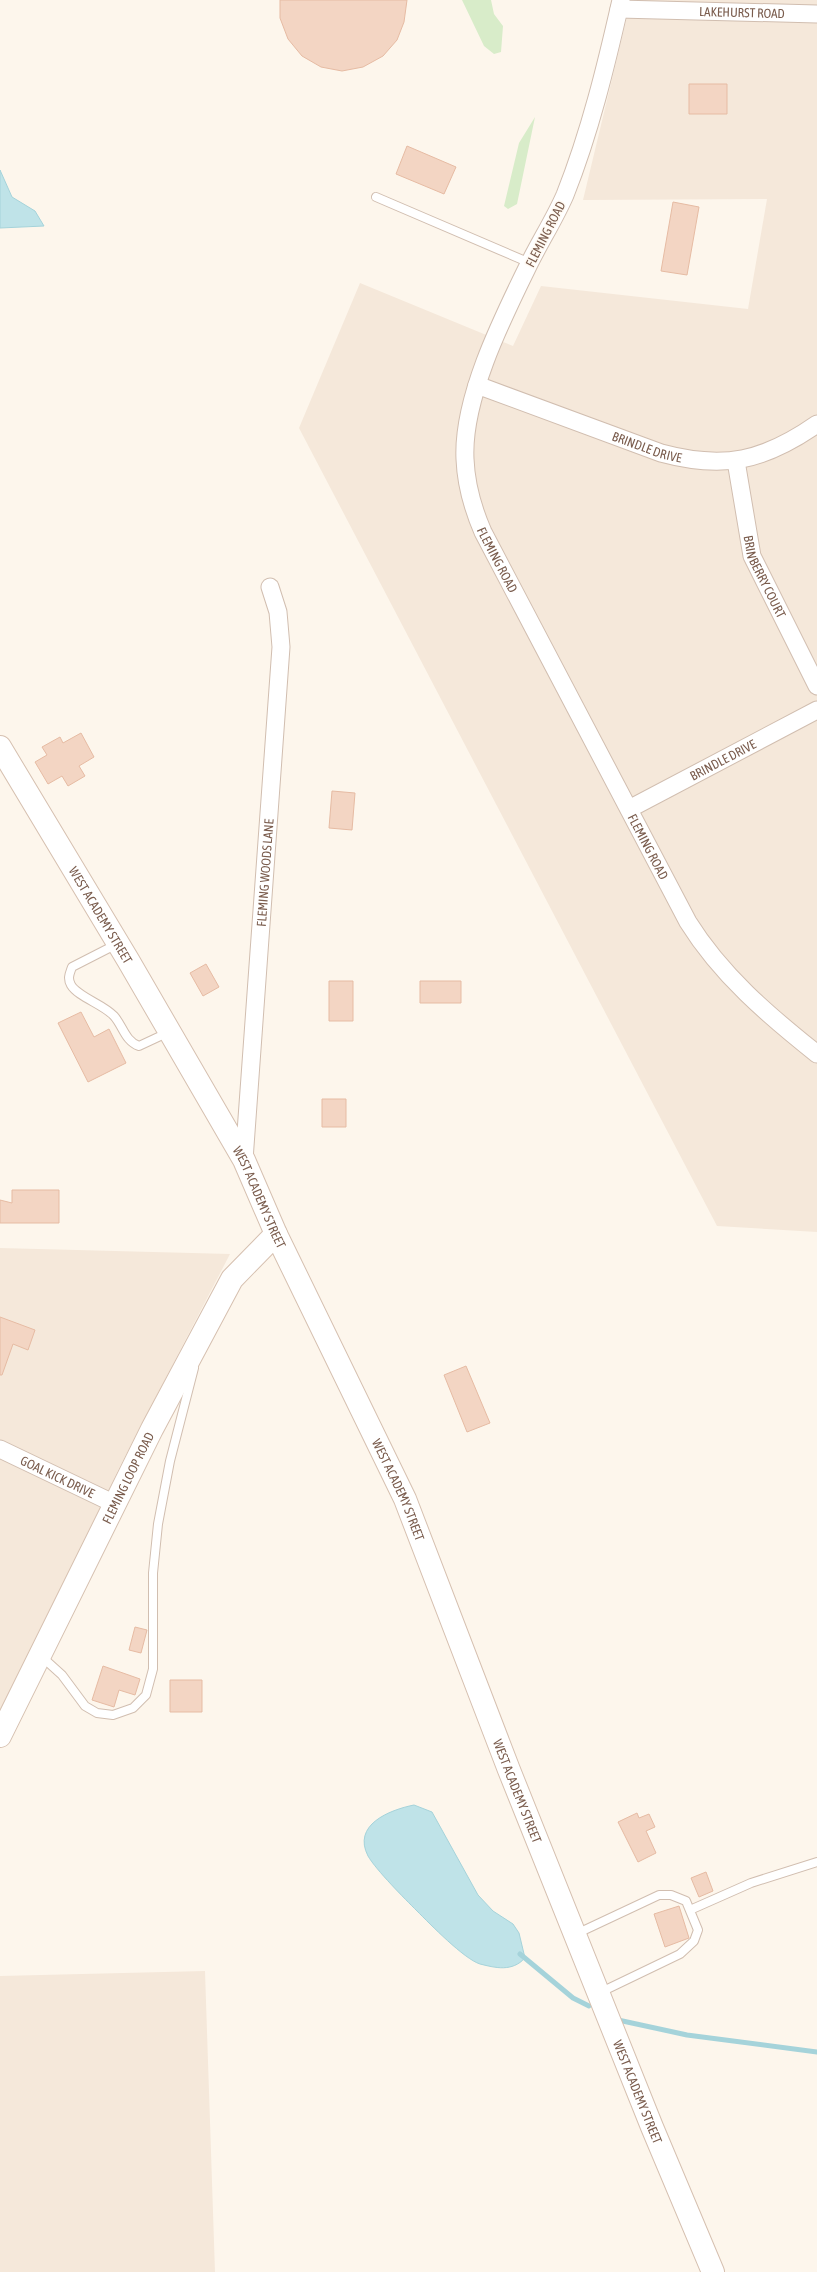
<svg xmlns="http://www.w3.org/2000/svg" width="817" height="2272" font-family="'Asap Condensed',sans-serif">
<style>
.residential{fill:#f5e8da}
.green{fill:#d8ecc9}
.water{fill:#bfe3e8;stroke:#a5d3da}
.lines{fill:none;stroke-linecap:round;stroke-linejoin:round}
.stream{stroke:#a5d3da;stroke-width:5}
.building{fill:#f3d5c3;stroke:#e6bba3}
.lane-casing{stroke:#d1beb0;stroke-width:10}
.street-casing{stroke:#d1beb0;stroke-width:19}
.secondary-casing{stroke:#d6c0b0;stroke-width:24}
.lane{stroke:#fff;stroke-width:8}
.street{stroke:#fff;stroke-width:17}
.secondary{stroke:#fff;stroke-width:22}
.labels{text-anchor:middle;stroke-width:3;stroke-linejoin:round;paint-order:stroke}
.street-label{font-size:13px;fill:#7a5c4d;stroke:#fffaf3}
</style>
<rect width="100%" height="100%" fill="#fdf6ec"/>
<path class="residential" d="M631 0H817V1232L717 1226 299 428 360 283 513 346 541 286 748 309 767 199 583 200Z
M0 1248 230 1254 118 1470 63 1590 0 1715Z
M205 1971 215 2272H0V1976Z"/>
<path class="green" d="M462 0H491L494 14 503 26 501 52 494 54 484 46Z
M535 117 517 204 508 209 504 206 519 143Z"/>
<path class="water" d="M0 170 12 197 35 211 44 226 0 228Z
M414 1805 432 1812 478 1895 493 1911 513 1924 519 1933 525 1958C512 1972 496 1968 480 1964 464 1959 430 1924 417 1911 405 1899 376 1870 368 1856 352 1825 389 1810 414 1805Z"/>
<g class="lines">
<path class="stream" d="M520 1954 573 1998 589 2006
M618 2020 687 2035 817 2052"/>
</g>
<path class="building" d="M280 0H407L404 22 397 40 383 56 363 67 342 71 321 67 302 56 288 39 280 18Z
M689 84H727V114H689Z
M407 146 456 167 444 194 396 174Z
M673 202 699 207 687 275 661 271Z
M81 733 94 757 79 766 85 776 68 786 62 776 48 784 35 762 47 755 42 747 60 737 63 743Z
M332 791 355 793 352 830 329 828Z
M206 964 219 987 203 996 190 973Z
M329 981H353V1021H329Z
M420 981H461V1003H420Z
M81 1012 94 1037 109 1029 126 1063 88 1082 58 1023Z
M322 1099H346V1127H322Z
M12 1190H59V1223H0V1200L12 1203Z
M0 1317 35 1330 28 1350 13 1344 2 1375H0Z
M466 1366 490 1423 467 1432 444 1375Z
M135 1627 147 1630 141 1653 129 1650Z
M103 1666 140 1679 135 1695 119 1690 114 1707 92 1700Z
M170 1680H202V1712H170Z
M637 1813 639 1818 649 1814 655 1827 646 1831 656 1853 638 1862 618 1822Z
M706 1872 713 1891 699 1897 691 1878Z
M679 1906 689 1938 665 1947 654 1914Z"/>
<g class="lines">
<g class="lane-casing">
<path id="lane" d="M376 197 530 263
M117 944 72 967C70 973 67 978 71 985 78 997 103 1004 114 1016 123 1026 125 1041 139 1046L169 1032
M41 1656 62 1675 85 1706 97 1713 113 1715 133 1708 146 1695 153 1669V1573L158 1524 170 1461 194 1368
M690 1910 751 1883 817 1862
M576 1934 659 1895H671L686 1901 698 1930 694 1941 680 1954 599 1993"/>
</g>
<g class="street-casing">
<g id="street">
<path id="s1" d="M621 0C606 66 590 132 565 195 555 218 541 240 530 262 503 317 462 398 465 459 466 485 473 509 483 532L688 922C721 975 768 1015 817 1054"/>
<path id="s2" d="M619 9 817 14"/>
<path id="s3" d="M477 385 661 453C724 470 764 461 817 424"/>
<path id="s4" d="M736 461 752 556 817 686"/>
<path id="s5" d="M629 809 817 710"/>
<path id="s6" d="M244 1160 281 647 278 612 270 587"/>
<path id="s7" d="M0 1449 115 1504"/>
</g>
</g>
<g class="secondary-casing">
<g id="secondary">
<path id="s8" d="M0 747 128 960 244 1160 276 1234 405 1499 509 1770 652 2127 713 2272"/>
<path id="s9" d="M0 1736 152 1429 232 1279 276 1234"/>
</g>
</g>
<use href="#lane" class="lane"/>
<use href="#street" class="street"/>
<use href="#secondary" class="secondary"/>
</g>
<g class="labels">
<g class="street-label">
<text dy="5" stroke="none"><textPath href="#s2" startOffset="123">LAKEHURST ROAD</textPath></text>
<text transform="translate(545 234) rotate(-63)" y="5">FLEMING ROAD</text>
<text dy="5" stroke="none"><textPath href="#s3" startOffset="181">BRINDLE DRIVE</textPath></text>
<text dy="5" stroke="none"><textPath href="#s1" startOffset="595">FLEMING ROAD</textPath></text>
<text dy="5" stroke="none"><textPath href="#s4" startOffset="120">BRINBERRY COURT</textPath></text>
<text dy="5" stroke="none"><textPath href="#s5" startOffset="106">BRINDLE DRIVE</textPath></text>
<text dy="5" stroke="none"><textPath href="#s1" startOffset="919">FLEMING ROAD</textPath></text>
<text dy="5" stroke="none"><textPath href="#s6" startOffset="288">FLEMING WOODS LANE</textPath></text>
<text dy="5" stroke="none"><textPath href="#s8" startOffset="196">WEST ACADEMY STREET</textPath></text>
<text dy="5" stroke="none"><textPath href="#s8" startOffset="520">WEST ACADEMY STREET</textPath></text>
<text dy="5" stroke="none"><textPath href="#s7" startOffset="64">GOAL KICK DRIVE</textPath></text>
<text dy="5" stroke="none"><textPath href="#s9" startOffset="288">FLEMING LOOP ROAD</textPath></text>
<text dy="5" stroke="none"><textPath href="#s8" startOffset="844">WEST ACADEMY STREET</textPath></text>
<text dy="5" stroke="none"><textPath href="#s8" startOffset="1168">WEST ACADEMY STREET</textPath></text>
<text dy="5" stroke="none"><textPath href="#s8" startOffset="1492">WEST ACADEMY STREET</textPath></text>
</g>
</g>
</svg>
